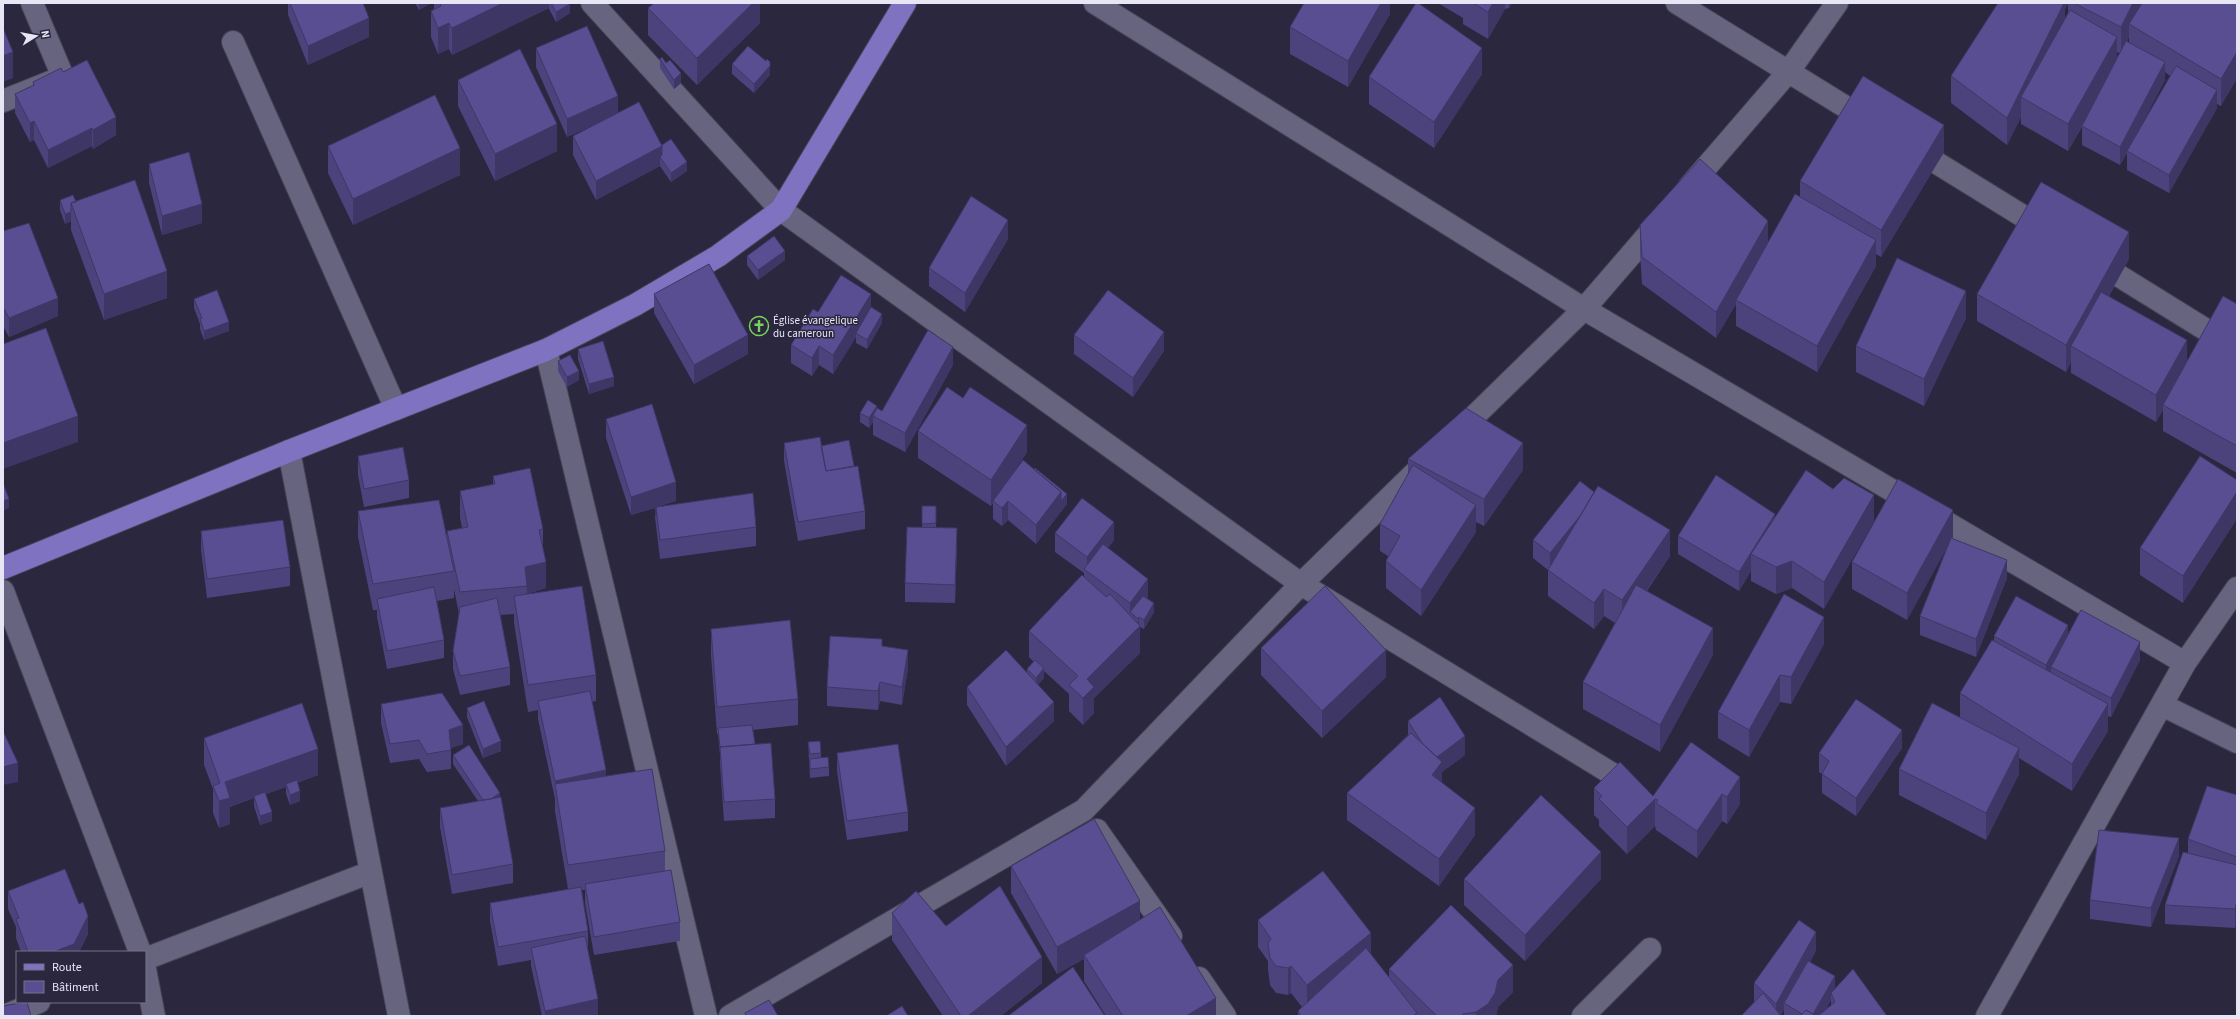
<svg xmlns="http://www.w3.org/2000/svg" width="2240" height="1019" font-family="'Source Sans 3',sans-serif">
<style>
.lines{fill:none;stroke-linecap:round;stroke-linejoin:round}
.minor-casing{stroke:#464356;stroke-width:24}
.major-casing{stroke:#464356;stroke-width:24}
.minor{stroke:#66647e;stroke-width:22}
.major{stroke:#7f72c1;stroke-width:22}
.wall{fill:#4c437d;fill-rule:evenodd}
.shaded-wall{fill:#3e3766}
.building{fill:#584e91;stroke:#3e3766}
.labels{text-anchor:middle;stroke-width:3;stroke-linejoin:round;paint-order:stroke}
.poi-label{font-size:11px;fill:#e7e6f5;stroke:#2a273e;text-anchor:start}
</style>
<rect width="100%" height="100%" fill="#2a273e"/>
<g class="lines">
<g class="minor-casing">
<path id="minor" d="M592 3 781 210 1301 584 1614 775
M1095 3 1584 309 2185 663
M1677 3 1870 122
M233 42 396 409
M3 101 63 77 32 3
M1911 147 2047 231
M1689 187 1789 71 1837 3
M2095 261 2237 349
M546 350 706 1016
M1454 436 1584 309 1660 221
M289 451 399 1016
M3 591 140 952
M2162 705 2237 742
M1097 830 1171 936
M145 959 371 872
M145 969 154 1016
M1199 978 1225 1016
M4 1016 39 1002
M730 1016 1084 810 1301 584 1422 466
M1583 1016 1650 949
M1987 1016 2185 663 2237 588"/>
</g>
<g class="major-casing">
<path id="major" d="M3 568 289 451 546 350 635 305 718 256 781 210 905 3"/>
</g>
<use href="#minor" class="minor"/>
<use href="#major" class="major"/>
</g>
<path class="wall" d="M288 3H363L369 37 308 65 288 15Z
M415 3H431L419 10Z
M434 3H570V13L556 22 549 9V8L452 55 449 49 438 54 431 37V11L434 9Z
M760 3V23L697 85 648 35V8Z
M1390 3V14L1348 87 1290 54V27Z
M1438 3H1512L1509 8 1505 9 1488 39 1463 24V18Z
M1998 3H2237L2221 106 2217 104V108L2169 193 2127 170V153L2120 165 2082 145V127L2068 151 2021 124V117L2007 145 1951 103V76ZM2068 4V13L2065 19V9ZM2129 37V43L2127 42ZM2117 52 2120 53 2117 57ZM2165 72 2170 76 2135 137 2165 80Z
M536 48 618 113 662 145 687 171 671 182 660 166 596 200 573 155V136L596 124 567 137 536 67Z
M660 59 666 63 681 83 674 89 660 68Z
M732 64 770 75 754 93 732 74Z
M63 72 116 135 93 149 92 146 48 168 34 140 30 142 15 113V94L33 86V82Z
M1482 74 1434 148 1369 104V77Z
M458 80 557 151 495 181 458 106Z
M328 146 460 175 353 225 328 173Z
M1944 152 1881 257 1876 254V266L1817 372 1736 326V304L1716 338 1642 284 1640 252V225L1768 242 1800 197V181Z
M149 164 202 223 162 235 149 183Z
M60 200 76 202 167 298 104 320 71 230V221L65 224 60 210Z
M3 231 58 316 9 337 3 326Z
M1008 239 965 312 929 286V268Z
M747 256 785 260 758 280 747 265Z
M2129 259 2109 296 2187 360 2237 304V473L2163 431V410L2156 422 2071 373V362L2066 372 1977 321V294Z
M654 294 748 354 694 384 654 313Z
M194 299 229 331 204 340 200 329V324L194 308Z
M871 307 882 323 867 349 856 343V337L833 374 819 365 812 376 791 363V345L818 312Z
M1966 318 1924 406 1856 372V346Z
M1074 335 1164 351 1133 397 1074 354Z
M578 349 614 386 589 394 578 359Z
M558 361 579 380 567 387 558 371Z
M953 365 905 452 873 435V422L869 428 860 422V413L882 411Z
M606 419 676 501 656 507 756 527V546L660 559 655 517V508L631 515 606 438Z
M918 431 1027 452 1006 484 1067 504 1036 544 1008 520 1002 526 993 519V503L991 506 918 458Z
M784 443 821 446 854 466 865 511V529L798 541 784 461Z
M358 456 409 480V498L364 507 358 475Z
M2200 456 2183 603 2140 575V548Z
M1408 459 1523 470 1484 526 1476 522V532L1421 616 1386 588V561L1388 556 1380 551V524L1408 474Z
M493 476 543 529V548L546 588 527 594 596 675V701L592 702 606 776 665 851V871L680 922V941L594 955 585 903V890H581L588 931V950L598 1016H542L531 966V960L498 966 490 921V903L568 889 555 811V799L538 719V710L528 712 514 623V614L500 615 510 667V685L460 695 453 669V651L459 614 454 589V598L437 601 444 640V658L387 669 377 617V610H373L358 537V511L447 540V531L462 528 460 518V491L493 484Z
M1833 489 1824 609 1792 588 1776 594 1751 581V571L1739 591 1678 554V536L1775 518Z
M922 506H936V527L957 546 955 603 905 602V583L922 527Z
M201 531 290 567V586L207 598 201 550Z
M1055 533 1114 540 1108 548 1148 597 1147 598 1154 612 1144 629 1140 627V653L1094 698V713L1083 725 1069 711V694L1044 671V678L1038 685 1054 721 1006 766 967 705V687L1027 673V669L1034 662 1029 657V631L1084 577V573L1055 552Z
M1953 537 1952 538 2007 578 1976 657 1920 635V616L1947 547 1907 620 1852 589V562Z
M1533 540 1670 556 1647 591 1713 655 1660 752 1583 709V682L1615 623 1604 616 1594 629 1548 596V570L1533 558Z
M711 629 798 699V725L753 730 755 744 775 799V818L724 821 720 765V755L718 734H717L711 655Z
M2068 635 2140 660 2111 717 2108 716V731L2072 791 2019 758V774L1986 840 1899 795V769L1960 717V693L1994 641V636Z
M1824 644 1791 704 1780 702 1749 757 1718 738V712Z
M882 646 908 669 902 705 880 701 878 710 827 706V687Z
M1261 648 1386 677 1322 738 1261 675Z
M381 704 463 744 451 748V769L427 772 419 759 390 763 381 723Z
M467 708 501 751 483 758 467 717Z
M1408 721 1465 755 1442 772V783L1475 835 1439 886 1347 820V793L1408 735Z
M204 738 318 775 297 783 300 801 290 805 286 794V787L266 794 272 821 260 825 254 806V798L230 807V824L219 828 213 813V789L204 765Z
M808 742 821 753V758L829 767V776L810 778Z
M1902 748 1856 816 1822 793V774L1819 772V753Z
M837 753 908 812V831L847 840 837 771Z
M453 755 500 797 513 864V883L452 894 440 827V808L478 801 453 764Z
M1740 777V804L1727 824 1722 821 1697 858 1656 830 1655 826 1627 854 1599 826V820L1594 815V788L1653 796Z
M2237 795V918L2235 928 2165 924V905L2188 853V839Z
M2179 856 2151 927 2090 919V900Z
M1011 866 1140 920 1216 1016H1106L1084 981V959L1057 974 1011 893Z
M1464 879H1601L1525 961 1464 905Z
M8 891 79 904 88 934 79 952H21L16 938V927L8 909Z
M892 913 946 926 1042 983 1001 1016H943L892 940Z
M1258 920 1371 954 1389 978V969L1513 992 1498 1007 1496 1016H1298V1011L1302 1007 1291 993 1288 995 1276 993 1270 985 1268 970V961L1258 947Z
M1816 951 1810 962 1835 989 1887 1016H1784V1009L1781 1015 1754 1001V983ZM1831 1000V1005L1826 1009Z"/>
<path class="shaded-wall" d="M419 3H431L419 10Z
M503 3H549V8L452 55V28Z
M753 3H760V23L697 85V58Z
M1381 3H1390V14L1348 87V61Z
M1493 3H1505V9L1488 39V12Z
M1509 3H1512L1509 8Z
M2059 3H2068L2065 9V29L2021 97V117L2007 145V118Z
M2133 3H2146L2129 24V37L2121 53V27Z
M570 4V13L556 22V12Z
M369 18V37L308 65V46Z
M449 23V49L438 54V28Z
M2117 37V64L2068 151V124Z
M1482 48V74L1434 148V122Z
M13 52V78L3 82V56Z
M2237 52V79L2221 106V79Z
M2165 62V80L2128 152 2127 151V153L2120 165V147Z
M770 66V75L754 93V84Z
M681 73V83L674 89V80Z
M2217 90V108L2169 193V175Z
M618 96V114L567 137V119Z
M116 117V135L93 149V130Z
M34 121V140L30 142V123Z
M557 124V151L495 181V154Z
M1944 125V152L1881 257V230Z
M92 128V146L48 168V150Z
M662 146V160L660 157V166L596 200V181Z
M460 148V175L353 225V199Z
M687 162V171L671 182V173Z
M202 204V223L162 235V216Z
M71 212V221L65 224V214Z
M1008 220V239L965 312V293Z
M1768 221V248L1736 300V304L1716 338V312Z
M2129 232V259L2078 350 2071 346V362L2066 372V345Z
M1876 240V266L1817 372V346Z
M785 251V260L758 280V270Z
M167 271V298L104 320V294Z
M1966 291V318L1924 406V379Z
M871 294V313L856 333V337L833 374V355Z
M58 298V316L9 337V318Z
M882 314V323L867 349V340Z
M229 322V331L204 340V331Z
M1164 332V351L1133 397V378Z
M748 335V354L694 384V365Z
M2187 340V367L2163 405V410L2156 422V395Z
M819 346V365L812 376V358Z
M953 347V365L905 452V433Z
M579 371V380L567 387V377Z
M614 377V386L589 394V384Z
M877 406V415L873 416V422L869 428V418Z
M78 416V442L3 469V443Z
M1027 425V452L994 501H993V503L991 506V480Z
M1523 443V470L1484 526V499Z
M676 482V501L631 515V497Z
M1061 492 1067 494V504L1036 544V525Z
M2237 492V519L2183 603V576Z
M1597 494V513L1550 572V553Z
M1874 495V522L1824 609V582Z
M9 499V508L3 511V501Z
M1008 501V520L1002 526V508Z
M1476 505V532L1421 616V590Z
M1953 510V537L1907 620V593Z
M1775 514V532L1751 554V571L1739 591V572Z
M1114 522V540L1089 573 1087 571V557Z
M957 528V546L955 603V585Z
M1670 530V556L1622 626V600Z
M2007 560V578L1976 657V639Z
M1792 561V588L1776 594V567Z
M546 562V588L527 594 525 567Z
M1148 579V597L1134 616 1130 612V603Z
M1604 589V616L1594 629V603Z
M1154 603V612L1144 629V620Z
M1139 617V626H1140V653L1094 698V713L1083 725V698L1087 679 1138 628V619Z
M1824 617V644L1791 704V677Z
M2068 625V643L2051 667V674L2046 683V665Z
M1713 628V655L1660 752V725Z
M2140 642V660L2111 717V698Z
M908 650V669L902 705V687Z
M1386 650V677L1322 738V711Z
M1044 668V678L1036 687V678Z
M1780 675V702L1749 757V730Z
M880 682V701L878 710V691Z
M1054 702V721L1006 766V747Z
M2108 704V731L2072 791V764Z
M463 725V744L449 749V730Z
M1902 730V748L1856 816V798Z
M1465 736V755L1442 772V789L1432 802V760Z
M501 741V751L483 758V749Z
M2019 748V774L1986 840V813Z
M318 749V775L287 787 286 784V787L254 798V796V798L230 807V824L219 828V801L225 782Z
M18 763V782L3 785V767Z
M606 770V789L555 784V799V781Z
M1740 777V804L1727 824V797Z
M300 791V801L290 805V795Z
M500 793V802L485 803Z
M1722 794V821L1697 858V831Z
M1655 799V826L1627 854V827Z
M1475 808V835L1439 886V859Z
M272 812V821L260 825V816Z
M2179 838V856L2151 927V908Z
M1601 852V879L1525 961V935Z
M2237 900V918L2235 928V909Z
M1140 901V927L1084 955V959L1057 974V947Z
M88 916V934L79 952H53Z
M1816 932V951L1787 1004 1784 1003V1009L1780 1016H1776V1004Z
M1371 933V960L1307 1012V985Z
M1042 957V983L1001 1016H968Z
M1513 965V992L1498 1007 1496 1016H1476V1012L1498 980Z
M1291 966V993L1288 995V968Z
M1835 976V995L1831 993V1000L1822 1016H1812Z
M1216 998V1016H1186Z
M598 999V1016H545V1011Z"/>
<path class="building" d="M290 3H363L369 18 308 46Z
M440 3H503L452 28 449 23 438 28 431 11 441 6Z
M551 3H570V4L556 12Z
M654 3H753L697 58 648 8Z
M1304 3H1381L1348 61 1290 27Z
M1416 3H1418L1482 48 1434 122 1369 77Z
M1473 3H1493L1488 12Z
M1998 3H2064L2007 118 1951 76Z
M2074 3H2133L2121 27Z
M2142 3H2237V52L2221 79 2129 24Z
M2070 10 2117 37 2068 124 2021 97Z
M587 26 618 96 567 119 536 48Z
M3 28 13 52 3 56Z
M2126 41 2165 62 2120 147 2082 126Z
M748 46 766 61 767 59 770 62V66L754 84 732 64Z
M520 49 557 124 495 154 458 80Z
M662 57 666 63 670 60 681 73 674 80 660 59Z
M87 60 116 117 93 130 92 128 48 150 34 121 30 123 15 94 34 85 33 82 61 68 63 72Z
M2176 66 2217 90 2169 175 2127 151Z
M1863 76 1944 125 1881 230 1800 181Z
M435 95 460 148 353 199 328 146Z
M639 102 662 146 596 181 573 136Z
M671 139 687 162 671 173 660 157 662 155V145Z
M189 152 202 204 162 216 149 164Z
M1700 159 1768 221 1716 312 1642 257 1640 225Z
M135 180 167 271 104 294 71 203Z
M2041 182 2129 232 2066 345 1977 294Z
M1795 194 1876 240 1817 346 1736 300Z
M73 195 76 202 71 203V212L65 214 60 200Z
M971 196 1008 220 965 293 929 268Z
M29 223 58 298 9 318 3 307V231Z
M774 236 785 251 758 270 747 256Z
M1897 258 1966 291 1924 379 1856 346Z
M709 264 748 335 694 365 654 294Z
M841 275 871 294 833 355 819 346 812 358 791 345 813 309 818 312Z
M217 290 229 322 204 331 200 319 202 318 194 299Z
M1108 290 1164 332 1133 378 1074 335Z
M2101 292 2187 340 2156 395 2071 346Z
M2223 296 2237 304V446L2163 405Z
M871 307 882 314 867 340 856 333Z
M46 328 78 416 3 443V344Z
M928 330 953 347 905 433 873 416 877 408 882 411Z
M603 341 614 377 589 384 578 349Z
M570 355 579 371 567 377 558 361Z
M947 387 963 398 970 387 1027 425 991 480 918 431Z
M868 400 877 406 869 418 860 413Z
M652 404 676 482 631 497 606 419Z
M1466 408 1523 443 1484 499 1408 459Z
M820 437 826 471 858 466 865 511 798 522 784 443Z
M849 440 854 466 826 471 821 446Z
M403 447 409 480 364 489 358 456Z
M2200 456 2237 480V492L2183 576 2140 548Z
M1023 460 1061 492 1036 525 1008 501 1002 508 993 501Z
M1413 465 1476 505 1421 590 1386 561 1400 536 1380 524Z
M530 468 543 529 539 530 546 562 525 567 527 586 460 592 447 531 468 527 460 491 495 484 493 476Z
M1035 468 1067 494 1061 501V492L1034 469Z
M1806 470 1833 489 1844 478 1874 495 1824 582 1792 561 1776 567 1751 554Z
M1716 475 1775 514 1739 572 1678 536Z
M1898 479 1953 510 1907 593 1852 562Z
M1580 481 1594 492 1580 516 1550 553 1533 540Z
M3 483 9 499 3 501Z
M1598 486 1670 530 1622 600 1604 589 1594 603 1548 570Z
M753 493 756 527 660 540 656 507Z
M1082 498 1114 522 1087 557 1055 533Z
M439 500 454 571 373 584 358 511Z
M664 506 656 507V516L655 507Z
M922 506H936V523L922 524Z
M283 520 290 567 207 579 201 531Z
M907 527 957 528 955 585 905 583Z
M1951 538 2007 560 1976 639 1920 616Z
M1103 544 1148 579 1130 603 1084 569Z
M1082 575 1106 597 1110 594 1140 626 1087 679 1094 687 1083 698 1069 685 1078 676 1029 631Z
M1636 585 1713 628 1660 725 1583 682Z
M582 586 596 675 528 685 514 596Z
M1325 586 1386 650 1322 711 1261 648Z
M434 587 444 640 387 651 377 599Z
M1784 594 1824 617 1791 677 1780 675 1749 730 1718 712Z
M1143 596 1154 603 1144 620 1139 617 1138 619 1130 612Z
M2016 596 2068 625 2046 665 1994 636Z
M497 598 510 667 460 676 453 651 460 607Z
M2081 610 2140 642 2111 698 2051 667Z
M790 620 798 699 717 707 711 629Z
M830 636 882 639V646L908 650 902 687 880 682 878 691 827 687Z
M1992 640 2108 704 2072 764 1960 693Z
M1006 650 1054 702 1006 747 967 687Z
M1035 660 1044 668 1036 678 1027 669Z
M590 691 606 770 555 781 538 701Z
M442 693 463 725 449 730 451 750 427 754 419 740 390 744 381 704Z
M1440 697 1465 736 1437 757 1422 743 1408 721Z
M1856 699 1902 730 1856 798 1822 774 1829 761 1819 753Z
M484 701 501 741 483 749 467 708Z
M302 703 318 749 225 782 230 798 219 801 213 786 220 783 204 738Z
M1932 703 2019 748 1986 813 1899 769Z
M752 725 755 744 720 747 718 728Z
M3 731 18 763 3 767Z
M1411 733 1442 762 1432 775 1475 808 1439 859 1347 793Z
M820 741 821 753 810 754 808 742Z
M1691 742 1740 777 1727 797 1722 794 1697 831 1656 803 1658 800 1655 799 1627 827 1599 799 1602 796 1594 788 1620 762 1653 796Z
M771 743 775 799 724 802 720 747Z
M898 744 908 812 847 821 837 753Z
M469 745 500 793 491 799 483 800 453 755Z
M828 757 829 767 810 769V759Z
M652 769 665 851 568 865 555 784Z
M297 780 300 791 290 795 286 784Z
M2207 786 2237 795V857L2188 839Z
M265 792 272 812 260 816 254 796Z
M1541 795 1601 852 1525 935 1464 879Z
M501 797 513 864 452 875 440 808Z
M1094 819 1140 901 1057 947 1011 866Z
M2099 830 2179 838 2151 908 2090 900Z
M2183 852 2237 865V900L2235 909 2165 905Z
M65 869 79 904 83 902 88 916 74 944 53 952H28L16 919 19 918 8 891Z
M671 870 680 922 594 937 585 884Z
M1323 871 1371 933 1307 985 1291 966 1288 968 1276 966 1270 958 1268 943 1271 939 1258 920Z
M1000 886 1042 957 968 1016H961L892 913 916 891 946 926Z
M581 887 588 931 498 947 490 903Z
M1451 905 1513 965 1498 980 1495 993 1488 1004 1476 1012 1463 1014 1461 1016H1437L1389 969Z
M1160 907 1216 998 1186 1016H1123L1084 955Z
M1799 920 1816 932 1776 1004 1754 983Z
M585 936 598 999 545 1011 531 948Z
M1366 948 1417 1013 1413 1016H1301L1298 1011Z
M1808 961 1835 976 1813 1014 1806 1010 1802 1014 1784 1003Z
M1073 967 1105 1016H1008Z
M1853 969 1887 1016H1818L1835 1002 1831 993Z
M1763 993 1781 1016H1741Z
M769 1000 778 1016H746L745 1013Z
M26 1002H27L31 1016H3V1006Z
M902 1006 908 1016H886Z
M1806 1010 1816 1016H1800Z"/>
<defs>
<g id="church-ring" transform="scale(1)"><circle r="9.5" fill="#2a273e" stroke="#77d259" stroke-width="1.5"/><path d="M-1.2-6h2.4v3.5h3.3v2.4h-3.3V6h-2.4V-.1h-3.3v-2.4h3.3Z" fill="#77d259"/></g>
</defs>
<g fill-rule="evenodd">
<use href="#church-ring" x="759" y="326"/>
</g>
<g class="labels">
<g class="poi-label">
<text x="773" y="324">Église évangelique<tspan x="773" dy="13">du cameroun</tspan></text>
</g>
</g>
<rect width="2240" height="1019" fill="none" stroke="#e7e6f5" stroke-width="8"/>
<rect x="16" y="951" width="130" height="52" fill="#2a273e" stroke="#767387"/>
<rect x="24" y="964" width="20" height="6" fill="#7f72c1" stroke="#767387"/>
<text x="52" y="971" font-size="12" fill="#e7e6f5">Route</text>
<rect x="24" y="981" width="20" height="12" fill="#584e91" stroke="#767387"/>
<text x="52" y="991" font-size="12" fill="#e7e6f5">Bâtiment</text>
<g transform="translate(36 36) rotate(79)" stroke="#2a273e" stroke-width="3" paint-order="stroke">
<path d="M0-3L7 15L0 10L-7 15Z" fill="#e7e6f5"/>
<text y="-6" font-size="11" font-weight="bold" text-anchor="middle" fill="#e7e6f5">N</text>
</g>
</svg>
